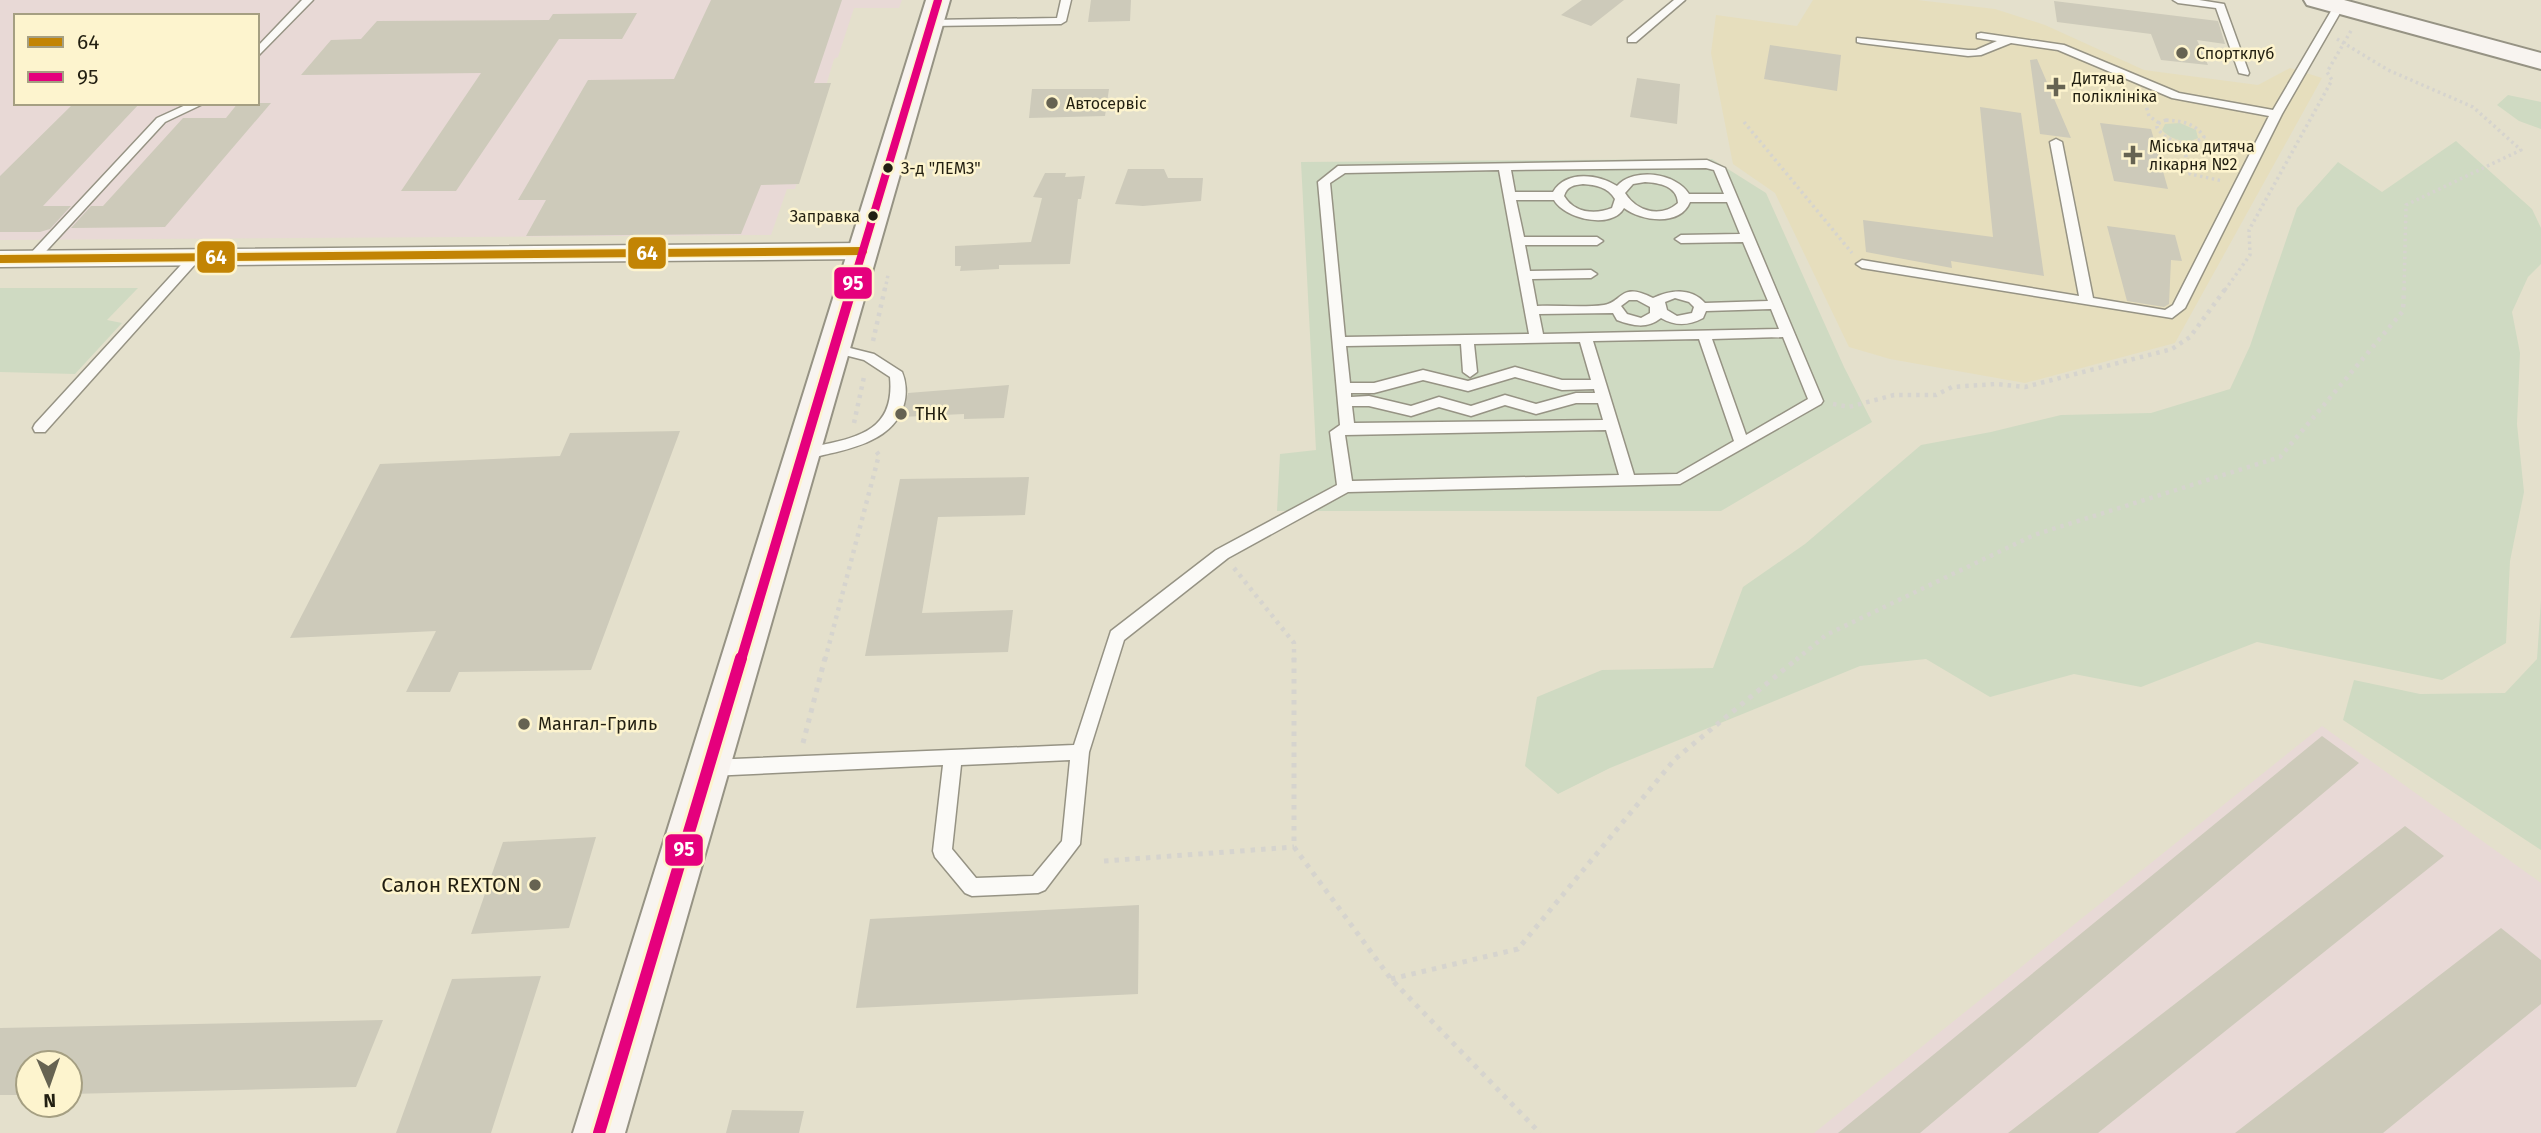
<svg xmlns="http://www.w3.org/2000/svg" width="2541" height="1133" font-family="'Fira Sans',sans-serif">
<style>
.industrial{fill:#e8d9d6;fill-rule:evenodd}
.built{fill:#e6debd}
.green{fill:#cfdac2}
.building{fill:#cdcaba}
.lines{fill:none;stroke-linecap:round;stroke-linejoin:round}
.lane-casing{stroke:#969384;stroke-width:3}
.street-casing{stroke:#969384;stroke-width:3}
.secondary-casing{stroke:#969384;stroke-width:4}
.path-far2{stroke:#d6d4ce;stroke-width:3.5;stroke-dasharray:2.5 3.5;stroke-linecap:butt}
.path-far1{stroke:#d6d4ce;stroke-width:4.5;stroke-dasharray:3.5 5;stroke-linecap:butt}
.path{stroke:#d6d4ce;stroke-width:5;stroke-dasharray:4.5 6;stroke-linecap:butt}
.lane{fill:#fbfaf7;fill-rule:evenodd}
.street{fill:#fbfaf7;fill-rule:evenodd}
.secondary{fill:#f8f4f0;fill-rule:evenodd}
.bus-1-casing{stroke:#fdf4ce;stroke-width:11}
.bus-2-far2-casing{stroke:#fdf4ce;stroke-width:11}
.bus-2-far1-casing{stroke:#fdf4ce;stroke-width:15}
.bus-2-casing{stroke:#fdf4ce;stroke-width:18}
.bus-1{stroke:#c28404;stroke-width:8}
.bus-2-far2{stroke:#e5007d;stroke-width:8}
.bus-2-far1{stroke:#e5007d;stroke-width:10}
.bus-2{stroke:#e5007d;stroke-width:12}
.poi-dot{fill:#666352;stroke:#fdf4ce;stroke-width:2.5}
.bus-dot{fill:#221f11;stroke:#fdf4ce;stroke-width:2.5}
.labels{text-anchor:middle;stroke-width:5;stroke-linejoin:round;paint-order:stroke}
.far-poi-label{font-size:16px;fill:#221f11;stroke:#fdf4ce;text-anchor:start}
.bus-label{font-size:16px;fill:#221f11;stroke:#fdf4ce;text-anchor:start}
.poi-label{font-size:18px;fill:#221f11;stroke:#fdf4ce;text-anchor:start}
.near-poi-label{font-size:21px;fill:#221f11;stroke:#fdf4ce;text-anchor:end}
.line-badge{stroke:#fdf4ce;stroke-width:2.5}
.badge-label{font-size:19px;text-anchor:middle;font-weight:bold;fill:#fff}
</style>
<rect width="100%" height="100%" fill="#e4e0cc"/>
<path class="industrial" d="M0 0H902L899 8H854L838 57 834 59 795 189H787L771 235 0 240ZM16 16H257V103H16Z
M2322 726 2541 883V1133H1814Z"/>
<path class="built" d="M1813 0H1917L1995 9 2045 25 2144 70 2258 85 2290 68 2322 78 2175 343 2025 383 1890 359 1849 347 1775 193 1733 164 1711 53 1716 15 1797 26Z"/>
<path class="green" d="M2508 95 2541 102V129L2519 121 2497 105Z
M2180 123 2196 130 2198 138C2186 144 2171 140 2162 130L2165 124Z
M2456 141 2532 209 2541 228V264L2528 277 2512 312 2520 353 2517 424 2524 492 2510 561 2506 643 2442 680 2257 642 2141 687 2074 674 1990 697 1926 659 1860 666 1610 768 1558 794 1525 766 1537 697 1602 670 1713 668 1743 587 1805 544 1921 445 1991 432 2061 415 2151 413 2230 389 2250 346 2297 208 2338 162 2382 192Z
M1712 159 1766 193 1844 367 1872 422 1721 511H1277L1280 454 1316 450 1301 162Z
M0 288H138L107 320 122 323 75 374 0 372Z
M2541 600V850L2343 720 2354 680 2420 694 2505 693 2537 659Z"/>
<path class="building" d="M711 0H842L814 83H831L799 184 761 185 741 234 526 236 546 200H518L588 80 674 79Z
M1091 0H1131L1130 21 1088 22Z
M1582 0H1624L1591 26 1561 15Z
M2054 1 2218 21 2225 44 2197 40 2208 65 2161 60 2151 34 2057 22Z
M637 13 622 39H559L456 191H401L481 73 301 75 331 40 361 39 377 21 549 20 553 14Z
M1770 45 1841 55 1837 91 1764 79Z
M2037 59 2071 138 2040 134 2030 60Z
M1637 78 1680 84 1677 124 1630 117Z
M1032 89H1109L1105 116 1029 118Z
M74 103H140L43 206H71L50 229 40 232H0V176Z
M238 103H271L165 227 71 228 91 206H103L183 118H226Z
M1980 107 2021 113 2044 276 1951 261 1952 268 1866 252 1863 220 1993 237Z
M2100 123 2151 129 2168 189 2114 181Z
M1128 169H1164L1168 178H1203L1201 201 1143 206 1115 204Z
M1045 173H1066L1065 177 1085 176 1081 199H1078L1070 264 999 265V269L960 271 961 266H955V246L1031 242 1042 198 1033 197Z
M2107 226 2175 235 2182 261 2171 260 2169 304 2164 307 2127 301Z
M1009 385 1004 418 964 419V414L901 417 908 393Z
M680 431 591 670 459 672 450 692H406L436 631 290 638 380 464 560 456 570 433Z
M1029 477 1025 515 938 517 922 613 1013 610 1008 652 865 656 900 479Z
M2322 736 2359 763 1920 1133H1838Z
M2405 826 2444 856 2098 1133H2008Z
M596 837 569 928 471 934 503 842Z
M1139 905 1138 994 856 1008 870 919Z
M2501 928 2541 960V1004L2383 1133H2235Z
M541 976 491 1133H396L452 979Z
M383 1020 356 1087 70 1094V1063H28V1095H0V1028Z
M732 1110 804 1111 799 1133H726Z"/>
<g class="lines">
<g class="lane-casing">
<path id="lane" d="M302 0H313L257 57V47Z
M1061 0H1071L1066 21 1061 24 931 26 926 23 931 20 1057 18Z
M1674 0H1685L1636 42H1628V38Z
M2173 0H2199L2224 4 2249 73 2248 75 2239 73 2216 8 2178 3Z
M2339 3 2344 6 2282 114 2185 308 2172 318 1862 268 1856 264 1862 260 2079 296 2050 142 2056 139 2062 142 2093 298 2165 310 2173 305 2269 116 2172 98 2058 50 2011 43 1981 55 1968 56 1861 43 1857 42V38L1968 50H1976L1997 41 1977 38V34L1981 33 2064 45 2179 93 2273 110 2334 6Z
M190 103H205L165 122 37 261H29V255L157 118Z
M1707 160 1725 168 1823 401 1821 404 1680 484 1348 492 1228 558 1124 640 1089 752 1080 844 1045 890 1038 893 972 896 965 893 935 857 933 851 943 765 710 776 704 773 701 768 704 763 710 760 1074 745 1111 631 1216 550 1337 485 1330 432 1340 425 1318 182 1338 166ZM1706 168 1714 170 1724 194H1689C1676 173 1634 167 1617 186 1598 174 1566 170 1553 192H1515L1511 170ZM1499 170 1529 334 1345 337 1330 183 1345 173ZM1645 182C1660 183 1677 186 1678 203 1661 218 1637 212 1625 193L1633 184ZM1583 184C1596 185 1608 187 1615 199L1612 208C1595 215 1574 213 1564 196 1567 186 1574 185 1583 184ZM1516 200H1554C1565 219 1612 230 1624 208 1641 221 1680 227 1690 202H1727L1740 234 1681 235 1675 239 1681 243 1743 242 1768 301 1705 303C1691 287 1670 290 1653 298 1620 281 1623 302 1604 305 1582 308 1559 305 1537 306L1532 279 1591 278 1597 274 1591 270 1530 271 1525 245H1597L1603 241 1597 237H1524ZM1675 298 1689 302 1694 307 1692 313 1677 316 1667 310 1665 302ZM1629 300H1637L1650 307V313L1641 318 1627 314 1621 306ZM1771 309 1779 329 1543 334 1539 314 1613 313 1617 320C1633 326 1647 329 1661 318 1675 326 1688 326 1703 318L1706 311ZM1783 337 1808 399 1746 435 1712 339ZM1699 339 1734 441 1677 474 1634 475 1593 341ZM1580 342 1591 380H1562L1515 367 1468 381 1423 370 1374 383H1350L1346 346 1461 344 1463 372 1470 377 1477 372 1474 344ZM1515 377 1562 390 1594 389 1595 393H1576L1536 404 1505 395 1471 406 1439 397 1411 406 1369 396 1351 397V393H1374L1423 380 1468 391ZM1576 403H1598L1603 420 1354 423 1352 406H1369L1411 416 1439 407 1471 416 1505 405 1536 414ZM1606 430 1619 475 1352 481 1345 435ZM1070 760 1062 841 1033 876 976 878 952 849 961 765Z
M195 253 199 254V260L45 432H35L33 428 35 424 191 254Z
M834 344 874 354 902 372C906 381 907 394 904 404 893 446 837 451 802 460L797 459 795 455 797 451C844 438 896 440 890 377L864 360 829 351 827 348 829 345Z"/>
</g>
<g class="street-casing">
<path id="street" d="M863 243 872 246 876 251 872 256 863 259 0 267V251Z"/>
</g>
<g class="secondary-casing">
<path id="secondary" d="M926 0H950L625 1133H573Z
M2304 0H2344L2541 53V69L2307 5Z"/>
</g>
<path class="path-far2" d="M2337 39 2388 70 2473 107 2521 150 2406 205 2404 290
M2145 102 2149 116 2159 123
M2166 120C2182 121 2195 123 2204 137 2188 148 2168 143 2157 128V124Z
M1744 122 1852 253
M2183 143 2190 174 2223 181
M885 290 888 275
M2225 290 2250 255 2249 230 2332 80 2327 72 2352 29"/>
<path class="path-far1" d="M873 341 885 288
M1833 404 1849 407 1894 395H1936L1952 387 1996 384 2025 387 2172 349 2190 337 2226 288
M854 423 864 377
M1234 568 1294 643V660
M825 660 879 455 876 451
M1796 660 1826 635 2034 535 2280 457 2403 311 2404 288"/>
<path class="path" d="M1294 658V847L1391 979 1540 1133
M803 743 825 658
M1104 861 1294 847
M1391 979 1518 949 1675 759 1798 658"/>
<use href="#lane" class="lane"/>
<use href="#street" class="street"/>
<use href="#secondary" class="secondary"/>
<g class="bus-1-casing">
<path id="bus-1" d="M0 259 863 251"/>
</g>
<g class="bus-2-far2-casing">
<path id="bus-2-far2" d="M851 290 938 0"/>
</g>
<g class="bus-2-far1-casing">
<path id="bus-2-far1" d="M741 660 852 288"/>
</g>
<g class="bus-2-casing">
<path id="bus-2" d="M599 1133 741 658"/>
</g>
<use href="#bus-1" class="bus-1"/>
<use href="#bus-2-far2" class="bus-2-far2"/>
<use href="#bus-2-far1" class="bus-2-far1"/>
<use href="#bus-2" class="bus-2"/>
</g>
<g class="poi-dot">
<circle cx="2182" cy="53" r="7"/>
<path d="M2052.5 76.5h7v7h7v7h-7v7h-7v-7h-7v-7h7z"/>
<circle cx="1052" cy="103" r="7"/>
<path d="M2129.5 144.5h7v7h7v7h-7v7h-7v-7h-7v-7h7z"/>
<circle cx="901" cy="414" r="7"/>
<circle cx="524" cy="724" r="7"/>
<circle cx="535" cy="885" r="7"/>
</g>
<g class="bus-dot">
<circle cx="888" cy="168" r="6"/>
<circle cx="873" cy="216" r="6"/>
</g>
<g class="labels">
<g class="far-poi-label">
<text x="2196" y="59">Спортклуб</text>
<text x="2072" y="84">Дитяча<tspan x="2072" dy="18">поліклініка</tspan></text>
<text x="1066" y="109">Автосервіс</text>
<text x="2149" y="152">Міська дитяча<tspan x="2149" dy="18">лікарня №2</tspan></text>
</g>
<g class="bus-label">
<text x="901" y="174">З-д "ЛЕМЗ"</text>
<text x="860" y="222" text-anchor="end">Заправка</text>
</g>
<g class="poi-label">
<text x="915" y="420">ТНК</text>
<text x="538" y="730">Мангал-Гриль</text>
</g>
<g class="near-poi-label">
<text x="521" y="892">Салон REXTON</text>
</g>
</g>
<g class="line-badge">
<rect x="627" y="236" width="40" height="34" rx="7" fill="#c28404"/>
<rect x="196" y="240" width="40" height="34" rx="7" fill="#c28404"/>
<rect x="833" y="266" width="40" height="34" rx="7" fill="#e5007d"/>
<rect x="664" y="833" width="40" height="34" rx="7" fill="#e5007d"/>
</g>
<g class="badge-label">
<text x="647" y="260">64</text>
<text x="216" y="264">64</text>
<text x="853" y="290">95</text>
<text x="684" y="856">95</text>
</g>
<rect x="14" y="14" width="245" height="91" fill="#fdf4ce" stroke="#a59f82" stroke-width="2"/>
<rect x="28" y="37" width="35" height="10" fill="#c28404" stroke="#a59f82" stroke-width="2"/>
<text x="77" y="49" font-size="21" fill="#221f11">64</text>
<rect x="28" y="72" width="35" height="10" fill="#e5007d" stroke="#a59f82" stroke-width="2"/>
<text x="77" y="84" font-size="21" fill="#221f11">95</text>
<g transform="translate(49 1084) rotate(178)"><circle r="33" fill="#fdf4ce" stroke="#a59f82" stroke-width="2"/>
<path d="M0-5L12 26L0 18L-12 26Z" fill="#666352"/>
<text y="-10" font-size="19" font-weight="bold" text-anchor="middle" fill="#221f11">N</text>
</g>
</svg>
